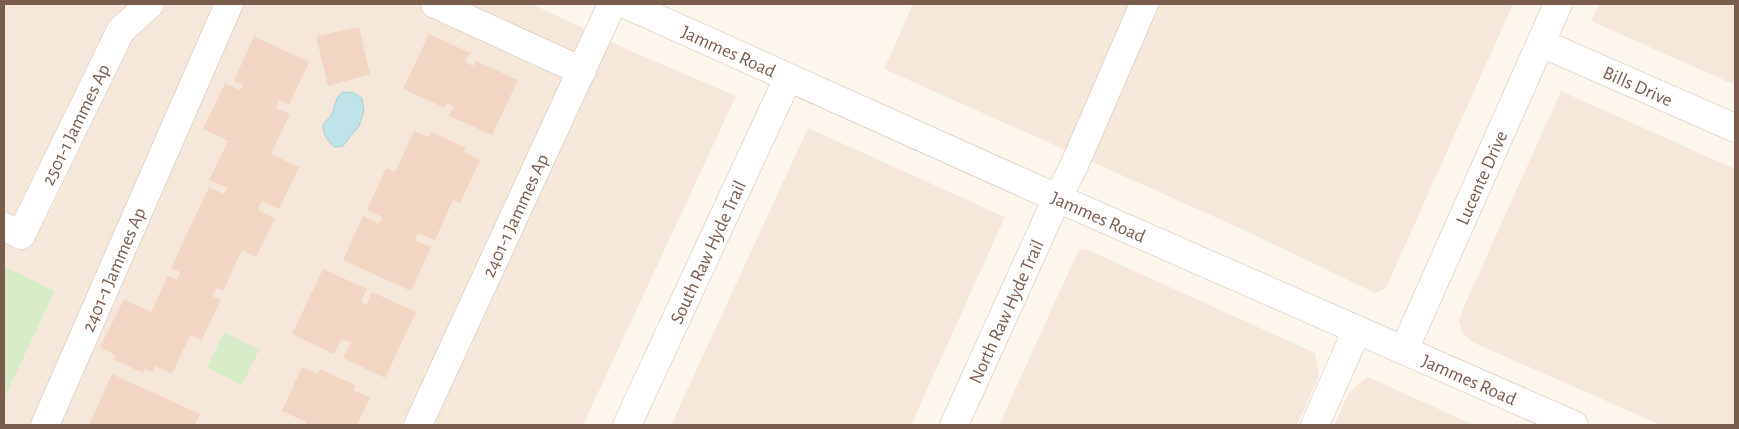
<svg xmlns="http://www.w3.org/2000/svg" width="1739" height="429" font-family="'Alegreya Sans',sans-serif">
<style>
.residential{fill:#f5e8da}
.green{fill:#d8ecc9}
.water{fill:#bfe3e8;stroke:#a5d3da}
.building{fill:#f3d5c3}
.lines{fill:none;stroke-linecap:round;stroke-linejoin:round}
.minor-casing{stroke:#d1beb0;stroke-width:29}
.minor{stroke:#fff;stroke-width:28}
.labels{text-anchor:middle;stroke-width:4;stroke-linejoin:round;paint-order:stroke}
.street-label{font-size:19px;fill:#7a5c4d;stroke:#fffaf3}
</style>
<rect width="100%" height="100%" fill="#fdf6ec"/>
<path class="residential" d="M4 4H532L635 53 736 96 583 425H4V399L55 291 4 266Z
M913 4H1513L1386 288 1375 293 1244 230 884 69Z
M1599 4H1735V85L1591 21Z
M1561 91 1735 169V425H1661L1472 342 1462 332 1459 322 1462 311Z
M808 128 1005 217 911 425H671Z
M1079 249 1088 250 1315 353 1319 376 1297 425H999Z
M1368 377 1474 425H1334L1349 392Z"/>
<path class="green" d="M4 266 55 291 4 399Z
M224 332 259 350 242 385 207 368Z"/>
<path class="water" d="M343 92 354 93 362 98 364 111 359 126 343 146 334 147C327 140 323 135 323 125L332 114 337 98Z"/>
<path class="building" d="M359 27 370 74 328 86 316 36Z
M429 34 470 53 465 62 473 66 476 61 518 80 492 135 449 116 454 106 447 103 445 108 403 89Z
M254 36 309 62 289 105 279 100 276 108 290 114 271 154 299 167 279 209 262 201 258 210 275 218 256 257 242 250 223 291 216 288 212 296 221 300 202 340 190 335 172 374 156 366 153 372 145 369 143 373 113 359 115 355 100 347 124 299 151 312 168 276 177 280 180 272 171 268 209 187 224 194 227 188 209 180 228 141 203 129 225 83 240 90 243 85 234 81Z
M414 131 428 137 431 132 466 148 464 152 480 160 460 203 453 200 435 240 418 233 415 240 431 247 411 291 343 260 363 216 379 224 382 217 367 210 386 168 395 172Z
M323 269 367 289 361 302 367 305 372 292 416 312 385 378 343 358 351 343 342 339 334 354 292 334Z
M302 367 318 374 320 369 355 385 353 390 370 398 357 425H304L306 422 282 411Z
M112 374 200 414 195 425H89Z"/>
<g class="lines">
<g class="minor-casing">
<g id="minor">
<path d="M435 4 582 71"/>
<path id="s1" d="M625 4 1057 198 1574 425"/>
<path id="s2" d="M1541 43 1735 128"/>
<path id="s3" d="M4 227 21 235 121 30 150 4"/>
<path id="s4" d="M1404 350 1558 4"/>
<path id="s5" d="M45 425 229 4"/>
<path id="s6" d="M418 425 612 4"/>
<path id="s7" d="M627 425 788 78"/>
<path id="s8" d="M954 425 1057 198 1073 168 1144 4"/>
<path d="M1315 425 1357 330"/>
</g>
</g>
<use href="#minor" class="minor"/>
</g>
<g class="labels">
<g class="street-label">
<text dy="7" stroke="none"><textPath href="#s1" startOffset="114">Jammes Road</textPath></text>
<text dy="7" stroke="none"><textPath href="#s2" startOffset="106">Bills Drive</textPath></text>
<text dy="7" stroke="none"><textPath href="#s3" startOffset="142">2501-1 Jammes Ap</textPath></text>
<text dy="7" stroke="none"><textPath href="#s4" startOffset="189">Lucente Drive</textPath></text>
<text dy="7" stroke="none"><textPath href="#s6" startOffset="231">2401-1 Jammes Ap</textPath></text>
<text dy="7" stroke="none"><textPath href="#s1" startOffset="519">Jammes Road</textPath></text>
<text dy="7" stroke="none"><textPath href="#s7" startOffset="191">South Raw Hyde Trail</textPath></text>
<text dy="7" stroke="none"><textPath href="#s5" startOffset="170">2401-1 Jammes Ap</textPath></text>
<text dy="7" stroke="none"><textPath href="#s8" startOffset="125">North Raw Hyde Trail</textPath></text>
<text dy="7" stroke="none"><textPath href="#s1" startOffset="924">Jammes Road</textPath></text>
</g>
</g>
<rect width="1739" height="429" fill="none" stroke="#7a5c4d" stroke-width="10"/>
</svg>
